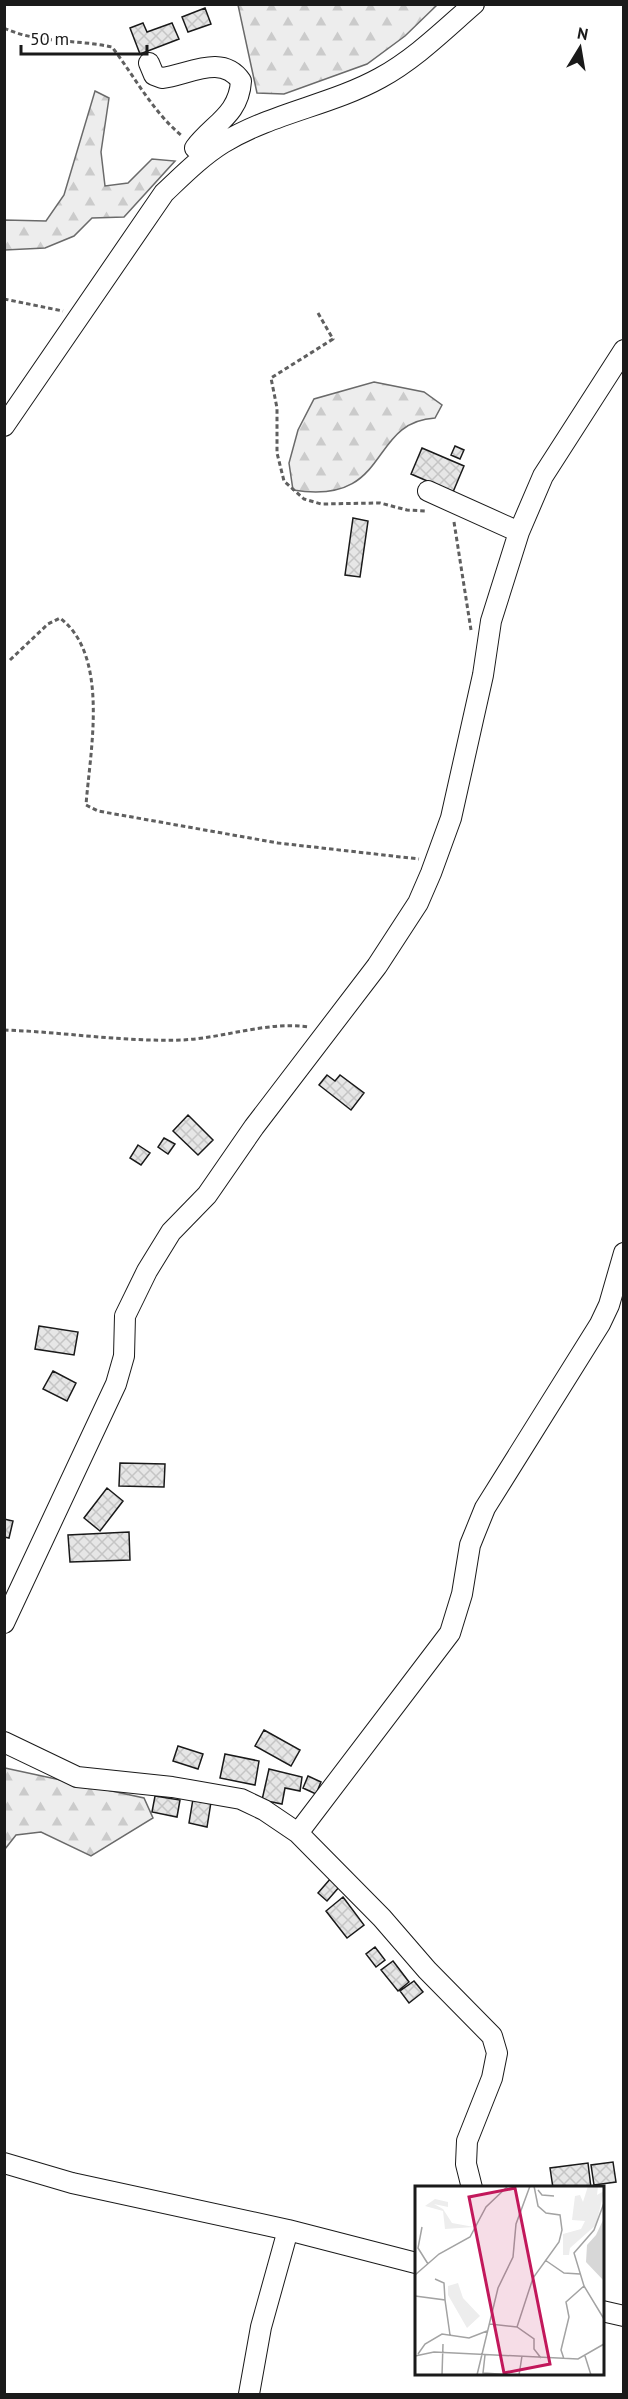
<svg xmlns="http://www.w3.org/2000/svg" width="628" height="2399" font-family="'PT Sans',sans-serif">
<style>
.forest{fill:url(#forest-firs);stroke:#6a6a6a;stroke-width:1.5}
.building{fill:url(#building-cross-hatch);stroke:#1a1a1a;stroke-width:1.5}
.lines{fill:none;stroke-linecap:round;stroke-linejoin:round}
.minor-casing{stroke:#1a1a1a;stroke-width:22}
.path{stroke:#5f5f5f;stroke-width:3;stroke-dasharray:4.5 3;stroke-linecap:butt}
.minor{stroke:#fff;stroke-width:20}
.inset-road{fill:none;stroke:#a3a3a3;stroke-width:1.5}
.view{fill:#c2185b;fill-opacity:0.15;stroke:#c2185b;stroke-width:3}
.inset-edge{fill:none;stroke:#1a1a1a;stroke-width:3}
</style>
<defs>
<pattern id="forest-firs" width="22" height="20" patternUnits="userSpaceOnUse" patternTransform="scale(1.5)"><rect width="22" height="20" fill="#ededed"/><path d="M5 1l3.5 6h-7zM16 11l3.5 6h-7z" fill="#cbcbcb"/></pattern>
<pattern id="building-cross-hatch" width="8" height="8" patternUnits="userSpaceOnUse" patternTransform="scale(1.5)"><rect width="8" height="8" fill="#e6e6e6"/><path d="M0 0l8 8M0 8l8-8" fill="none" stroke="#c5c5c5"/></pattern>
</defs>
<rect width="100%" height="100%" fill="#fff"/>
<path class="forest" d="M238 5V4L437 5 405 36 367 64 284 94 257 93Z
M95 91 109 98 101 152 105 186 128 183 152 159 175 161 124 217 92 218 74 236 45 248 5 250V220L46 221 64 195Z
M374 382 424 392 442 405 435 418C367 422 392 506 293 490L289 463 298 430 314 399Z
M5 1768 144 1798 153 1818 91 1856 41 1832 16 1835 5 1849Z"/>
<path class="building" d="M205 8 211 24 188 32 182 17Z
M143 23 147 32 172 23 179 39 140 54 130 28Z
M455 446 464 450 460 459 451 455Z
M422 448 464 466 453 492 411 474Z
M353 518 368 521 360 577 345 575Z
M327 1075 335 1081 340 1075 364 1093 351 1110 319 1085Z
M188 1115 213 1140 198 1155 173 1131Z
M164 1138 175 1144 168 1154 158 1147Z
M138 1145 150 1153 141 1165 130 1158Z
M39 1326 78 1332 74 1355 35 1349Z
M53 1371 76 1383 67 1401 43 1389Z
M120 1463 165 1464 164 1487 119 1486Z
M107 1488 123 1501 100 1531 84 1518Z
M4 1519 13 1521 9 1538 4 1537Z
M129 1532 130 1560 70 1562 68 1535Z
M264 1730 300 1750 291 1766 255 1746Z
M178 1746 203 1754 198 1769 173 1761Z
M225 1754 259 1761 255 1785 220 1778Z
M269 1769 302 1777 300 1791 285 1788 282 1804 262 1800Z
M308 1776 321 1782 316 1794 303 1788Z
M155 1796 180 1800 177 1817 152 1812Z
M193 1799 211 1802 207 1827 189 1823Z
M331 1878 340 1886 327 1901 318 1893Z
M343 1897 364 1925 347 1938 326 1911Z
M375 1947 385 1960 376 1967 366 1954Z
M393 1961 409 1982 398 1991 381 1970Z
M414 1981 423 1992 409 2003 400 1991Z
M613 2162 616 2182 594 2185 591 2165Z
M588 2163 591 2188H553L550 2168Z"/>
<g class="lines">
<g class="minor-casing">
<path id="minor" d="M149 63 154 75 162 78C188 75 222 53 241 81 239 115 213 124 195 148
M4 426 164 193C183 175 202 156 223 143 272 113 331 105 380 78 415 59 444 30 474 4
M428 491 519 532
M4 1623 116 1384 124 1356 125 1316 147 1271 171 1232 207 1195 254 1127 377 966 418 903 431 873 451 818 483 675 491 621 519 532 543 476 624 350
M4 1742 77 1777 172 1787 241 1799 264 1810 298 1833 382 1918 427 1970 492 2036 497 2053 492 2078 467 2141 466 2164 472 2188
M298 1833 450 1633 462 1594 470 1545 485 1508 600 1324 609 1305 624 1253
M4 2163 72 2183 288 2230 416 2263
M602 2311 624 2316
M249 2394 261 2327 288 2230"/>
</g>
<path class="path" d="M4 28C39 44 76 39 112 47 135 77 152 111 182 136
M4 299 63 311
M318 313 333 339 271 378 277 408V453L284 481 304 499 321 504 380 503 407 510 426 511
M454 522 471 630
M10 660 48 624 60 618C110 656 90 751 86 805L98 811 278 843 419 859
M4 1030C64 1032 123 1042 182 1040 225 1038 266 1021 309 1027"/>
<use href="#minor" class="minor"/>
</g>
<g transform="translate(415 2186)">
<rect width="189" height="189" fill="#fff"/>
<path d="M173 0H183L182 9 189 5 181 39 155 62 154 69H148V48L166 43 170 35 157 34 160 10 165 9 168 16ZM20 13 33 16V21L19 18 28 23 37 37 59 41 30 43 28 25 10 20ZM43 97 48 112 65 130 52 142 33 109V100Z" fill="#ededed"/>
<path d="M189 32V95L171 76 172 59 181 49Z" fill="#d7d7d7"/>
<path class="inset-road" d="M123 4 127 9 139 10M189 17 179 44 159 67 169 100 189 133M7 41 3 62 13 78M130 74 149 87 165 88M0 89 24 68 55 51 71 21 93 0M20 93 29 97 30 114M0 110 30 114 35 149M75 138 102 141 119 153V163L126 172M102 141 118 92 144 56 147 44 145 29 131 27 123 20 119 0M3 168 10 158 27 148 54 152 72 145M70 169 68 187 98 189M0 170 19 166 163 173 189 158M170 170 176 189M149 173 146 164 154 131 151 116 169 100M27 189 28 158M62 189 83 102 98 71 101 38 115 0M104 189 107 170"/>
<path class="view" d="M100 2 135 178 89 187 54 11Z"/>
<rect width="189" height="189" class="inset-edge"/>
</g>
<rect width="628" height="2399" fill="none" stroke="#1a1a1a" stroke-width="12"/>
<g transform="translate(580 48) rotate(11)" stroke="#ffffff" stroke-width="4.5" paint-order="stroke">
<path d="M0-4.5L10 22L0 15L-10 22Z" fill="#1a1a1a"/>
<text y="-9" font-size="16" font-weight="bold" text-anchor="middle" fill="#1a1a1a">N</text>
</g>
<path d="M21 45v9h126v-9" fill="none" stroke="#1a1a1a" stroke-width="3"/>
<text x="30" y="45" font-size="18" fill="#1a1a1a" stroke="#ffffff" stroke-width="4.5" paint-order="stroke">50 m</text>
</svg>
